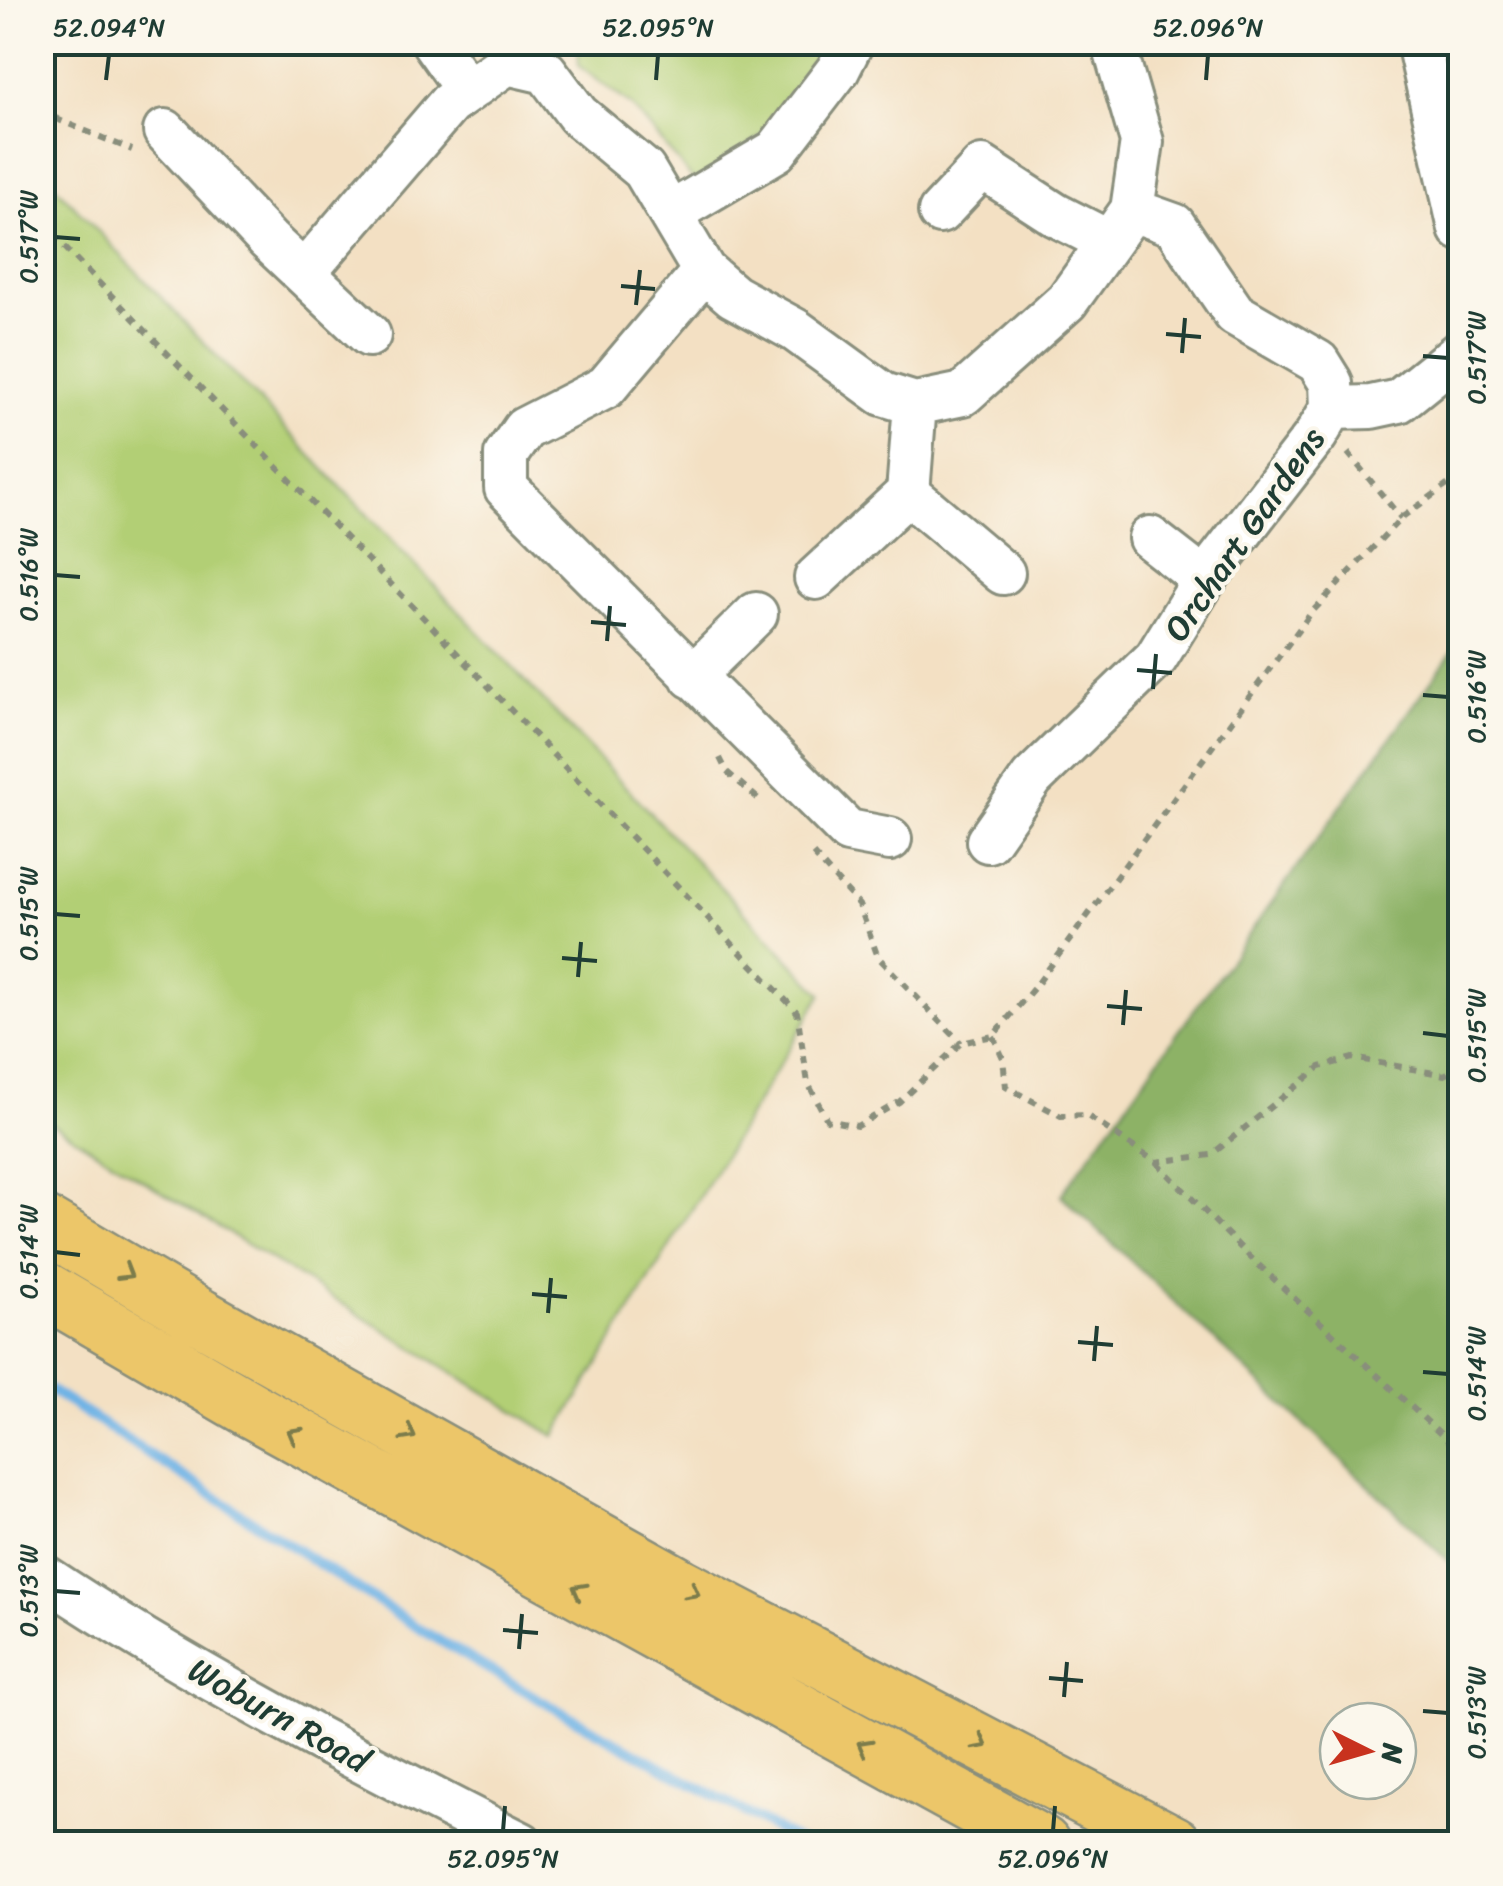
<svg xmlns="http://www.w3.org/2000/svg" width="1503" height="1886" font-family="Sriracha,sans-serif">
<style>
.green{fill:#b2cf75;stroke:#688654;stroke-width:2.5}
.forest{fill:#8db266;stroke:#56784d;stroke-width:2.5}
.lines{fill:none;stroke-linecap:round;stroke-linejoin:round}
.stream{stroke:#6fb3e5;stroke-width:10}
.minor-casing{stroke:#898e7c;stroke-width:48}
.highway-casing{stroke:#898e7c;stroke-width:60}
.path{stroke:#898e7c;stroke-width:6;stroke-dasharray:8 8;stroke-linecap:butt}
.minor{stroke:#fff;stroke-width:42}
.highway{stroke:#ecc669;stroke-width:55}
.oneway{stroke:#7b7b4c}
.ticks{fill:none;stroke:#1f3d34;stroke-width:4}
.labels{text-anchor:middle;stroke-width:8;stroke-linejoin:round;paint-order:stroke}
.street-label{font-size:35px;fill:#1f3d34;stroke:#fbf7ec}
.neatline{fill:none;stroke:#1f3d34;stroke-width:4}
.ticks-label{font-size:25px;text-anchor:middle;fill:#1f3d34}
</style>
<rect width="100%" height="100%" fill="#fbf7ec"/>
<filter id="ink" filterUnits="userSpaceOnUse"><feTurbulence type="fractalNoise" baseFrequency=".01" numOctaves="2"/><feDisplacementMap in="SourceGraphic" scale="20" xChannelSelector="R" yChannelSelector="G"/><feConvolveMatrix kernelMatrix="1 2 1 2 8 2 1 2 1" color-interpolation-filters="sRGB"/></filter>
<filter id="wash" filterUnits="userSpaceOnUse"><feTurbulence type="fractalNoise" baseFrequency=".0048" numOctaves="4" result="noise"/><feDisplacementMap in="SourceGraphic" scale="40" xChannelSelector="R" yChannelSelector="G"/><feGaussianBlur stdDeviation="2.25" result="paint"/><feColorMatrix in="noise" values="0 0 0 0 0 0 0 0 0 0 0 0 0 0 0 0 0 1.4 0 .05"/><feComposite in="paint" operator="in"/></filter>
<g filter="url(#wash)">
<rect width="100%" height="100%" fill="#f3e0c3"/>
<path class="green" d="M578 43H832L773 126 699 187 631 105 579 66Z
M42 172 822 994 555 1436 43 1118Z"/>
<path class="forest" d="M1460 641V1572L1061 1195Z"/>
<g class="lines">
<path class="stream" d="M1452 42 1460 74
M42 1385 415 1626 549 1705 803 1844"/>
</g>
</g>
<g filter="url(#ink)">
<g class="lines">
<g class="minor-casing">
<path id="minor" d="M433 42 467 90
M1418 42 1460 229
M165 131 268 240 369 335
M940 212 982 167 1056 215 1109 242
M671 213 776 151 838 70 852 42
M704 271 606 387 524 429 506 455V488L848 831 890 839
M304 273 449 104 507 63 546 72 578 115 644 170 704 271 733 296 795 330 883 394 915 404 963 394 1067 301 1132 210 1142 142 1113 42
M1332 408 1371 407 1399 401 1460 352
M908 493 1003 573
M1150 538 1204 580
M816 578 908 493 915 404
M692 677 756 614
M988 841 1032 778 1156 658 1204 580 1316 435 1332 408 1331 383 1318 362 1235 314 1174 225 1132 210
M42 1575C195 1677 359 1761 522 1844"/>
</g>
<g class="highway-casing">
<path id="highway" d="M42 1223 201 1317 680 1586 1174 1844
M42 1288 255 1412 1042 1844"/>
</g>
<path class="path" d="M42 109 59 120 132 150
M42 224 418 612 797 1012 808 1083 827 1120 857 1126 899 1102 961 1043 993 1036 1038 983 1311 613 1401 518 1460 476
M1348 453 1401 518
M720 758 727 772 762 802
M813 854 859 905 878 957 961 1043
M993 1036 1003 1058 1006 1087 1061 1116 1086 1115 1156 1162 1211 1155 1320 1067 1353 1058 1445 1075 1460 1063
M1157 1163 1249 1256 1460 1452"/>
<use href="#minor" class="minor"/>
<use href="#highway" class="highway"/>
</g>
<defs><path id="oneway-chevron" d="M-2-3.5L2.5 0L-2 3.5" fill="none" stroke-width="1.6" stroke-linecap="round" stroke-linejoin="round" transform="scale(2.5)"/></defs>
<g class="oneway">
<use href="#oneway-chevron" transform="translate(126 1273) rotate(31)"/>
<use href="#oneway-chevron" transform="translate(294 1434) rotate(-151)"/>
<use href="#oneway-chevron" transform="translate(409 1434) rotate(29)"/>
<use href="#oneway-chevron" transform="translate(579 1590) rotate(-151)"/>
<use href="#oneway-chevron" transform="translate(693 1592) rotate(28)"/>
<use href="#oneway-chevron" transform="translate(981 1743) rotate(28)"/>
<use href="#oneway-chevron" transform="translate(864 1746) rotate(-151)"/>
</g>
</g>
<path class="ticks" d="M106 80 109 55M656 80 658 55M1206 80 1208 55M55 237 80 239M621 286 655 289M636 305 640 270M1166 334 1201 337M1182 353 1185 318M1423 356 1448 358M55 575 80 577M591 622 626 625M607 641 610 606M1137 670 1172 673M1153 689 1156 654M1423 695 1448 697M55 914 80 916M562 958 597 961M578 977 581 942M1107 1006 1142 1009M1123 1025 1126 990M1423 1033 1448 1036M55 1252 80 1255M532 1294 567 1297M548 1313 551 1278M1078 1342 1113 1345M1094 1361 1097 1326M1423 1372 1448 1374M55 1591 80 1593M503 1630 538 1633M519 1649 522 1614M1049 1678 1083 1681M1064 1697 1067 1662M1423 1711 1448 1713M503 1831 505 1806M1053 1831 1055 1806"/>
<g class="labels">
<g class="street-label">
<text transform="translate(1244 534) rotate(-55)" y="12">Orchart Gardens</text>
<text transform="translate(279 1715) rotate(29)" y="12">Woburn Road</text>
</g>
</g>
<rect width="1503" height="1886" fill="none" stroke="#fbf7ec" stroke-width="110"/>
<g transform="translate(1368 1751) rotate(95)"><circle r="48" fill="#fbf7ec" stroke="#a3ada2" stroke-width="2.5"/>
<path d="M0-8L18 38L0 25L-18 38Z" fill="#c8321e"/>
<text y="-15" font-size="28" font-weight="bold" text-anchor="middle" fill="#1f3d34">N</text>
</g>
<rect x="55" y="55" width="1393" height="1776" class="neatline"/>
<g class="ticks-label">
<text x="109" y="36">52.094°N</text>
<text x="658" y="36">52.095°N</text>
<text x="1208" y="36">52.096°N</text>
<text transform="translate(28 237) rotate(-90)" y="9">0.517°W</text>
<text transform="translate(1476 358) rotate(-90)" y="9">0.517°W</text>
<text transform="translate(28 575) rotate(-90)" y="9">0.516°W</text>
<text transform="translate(1476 697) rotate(-90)" y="9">0.516°W</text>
<text transform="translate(28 914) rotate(-90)" y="9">0.515°W</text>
<text transform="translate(1476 1036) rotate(-90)" y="9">0.515°W</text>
<text transform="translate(28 1252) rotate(-90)" y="9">0.514°W</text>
<text transform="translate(1476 1374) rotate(-90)" y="9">0.514°W</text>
<text transform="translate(28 1591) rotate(-90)" y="9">0.513°W</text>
<text transform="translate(1476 1713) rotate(-90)" y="9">0.513°W</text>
<text x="503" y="1867">52.095°N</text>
<text x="1053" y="1867">52.096°N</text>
</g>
</svg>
